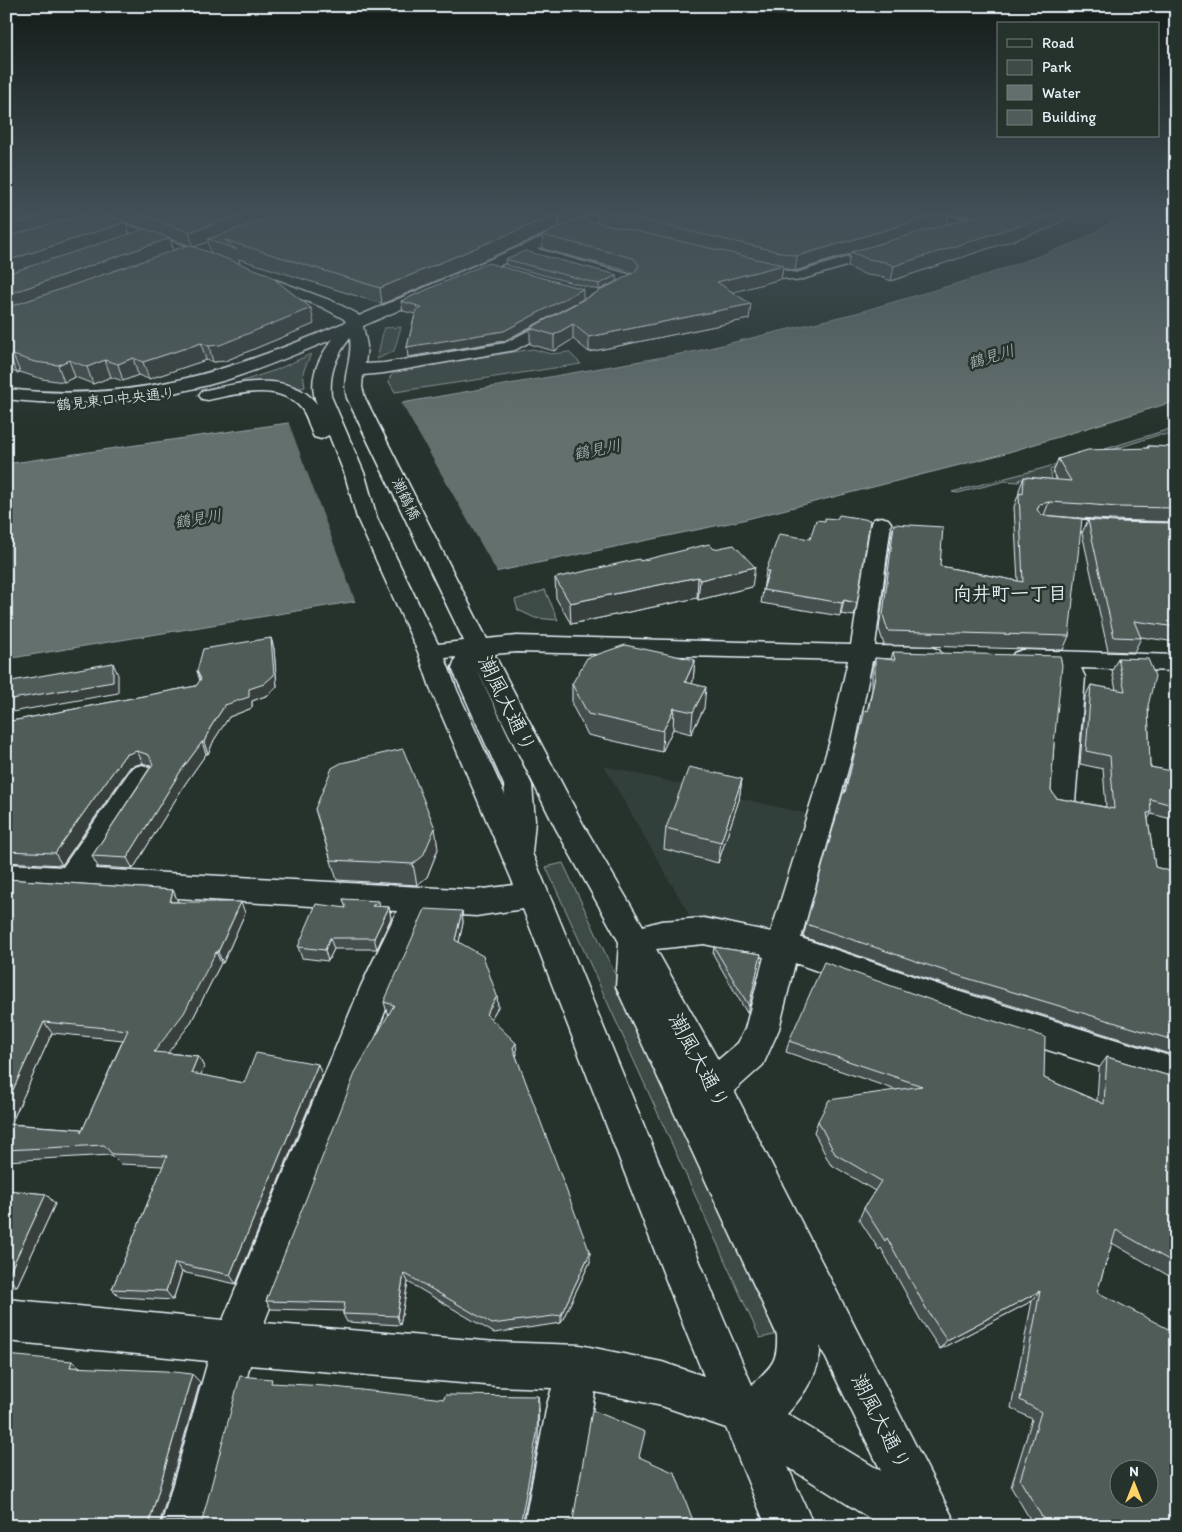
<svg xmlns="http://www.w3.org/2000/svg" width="1182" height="1532" font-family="Itim,'Klee One',sans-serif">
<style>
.built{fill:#333f3a}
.green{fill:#3e4b47;stroke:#939ea0}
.water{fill:#636f6d;stroke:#98a3a5}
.pier{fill:#26332d}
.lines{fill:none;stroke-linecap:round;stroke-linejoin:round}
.minor-casing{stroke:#e8f1f8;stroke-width:3}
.minor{fill:#26332d;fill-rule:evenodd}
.wall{fill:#454f4d;stroke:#e8f1f8;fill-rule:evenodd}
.shaded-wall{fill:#38403e;stroke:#e8f1f8}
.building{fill:#505c59;stroke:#e8f1f8;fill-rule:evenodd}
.labels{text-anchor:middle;stroke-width:5;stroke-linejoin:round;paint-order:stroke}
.far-street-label{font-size:15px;fill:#e8f1f8;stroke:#26332d}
.far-water-label{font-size:16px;font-style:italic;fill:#b3bdc0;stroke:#26332d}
.neighbourhood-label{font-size:19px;font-weight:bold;fill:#e8f1f8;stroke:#26332d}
.near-street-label{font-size:21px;fill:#e8f1f8;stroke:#26332d}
</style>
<rect width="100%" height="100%" fill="#26332d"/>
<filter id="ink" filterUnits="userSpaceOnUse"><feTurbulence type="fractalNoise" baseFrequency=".02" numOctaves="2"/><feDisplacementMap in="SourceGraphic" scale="10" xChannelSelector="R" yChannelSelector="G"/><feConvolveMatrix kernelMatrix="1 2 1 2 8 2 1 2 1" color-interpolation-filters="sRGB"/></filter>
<g filter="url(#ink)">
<path class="built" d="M604 766 807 814 784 885 771 935 691 918Z"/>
<path class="green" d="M401 327 394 351 377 359 384 328Z
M533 349 551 354 569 352 581 364 395 392 389 382 390 377 395 371Z
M311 354 303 372 305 387 300 388 280 385 225 387 276 370Z
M1176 427V435H1158L1050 470 1053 483 1020 479 1019 482 1005 481 958 493 952 492 1044 468Z
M545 590 558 620 535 618 518 610 515 600Z
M563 863 783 1333 760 1338 546 867Z"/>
<path class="water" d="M1131 210H1176V401L999 455 739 521 351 602 6 659V464L288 423 697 351 856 313 986 275 1080 241Z"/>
<path class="pier" d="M400 401 498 574 356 603 288 421Z"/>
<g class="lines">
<g class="minor-casing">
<path id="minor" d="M71 210H88L332 301 356 313 359 316 605 210H621L619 213 537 249 635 276 637 279C633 290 609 302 598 299L596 296 598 293 620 281 525 254 363 326 367 346 365 364 384 363 505 343 558 315H568L571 318 568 321 515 350 384 373 363 375 362 387 365 398 487 639 517 636 851 645 871 523 874 519 881 517 888 519 891 523 875 646 930 647 939 650 942 655 939 660 930 663 872 661 856 741 801 938 957 991 1176 1058V1091L957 1021 795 963 779 1029 763 1065 734 1091 957 1526H882L788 1467 814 1526H766L726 1428 662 1406 595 1392 572 1526H524L547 1405 552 1388 497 1386 250 1365 209 1526H161L208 1361 6 1341V1299L223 1320 361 986 397 911 6 888V864L63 867 132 768 142 765 152 768 156 775 95 869 476 890 514 885 431 690 418 652 357 518 345 475 329 435 321 439 314 437C309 428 308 416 301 408 279 382 236 394 208 400L202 399 199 395 202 391C236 383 291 370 317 404 307 381 318 358 333 339 298 353 262 369 226 380 155 401 80 408 6 399V389C132 404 232 371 346 322L344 319 322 307 73 213ZM350 338C353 359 341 378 347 398L464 641 438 644 377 518 365 475 331 396C329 373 336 356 350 338ZM517 652 848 660 830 741 771 932 704 918 661 921 643 926 583 824 494 654ZM456 657 452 668 504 785 505 795 457 690 445 658ZM476 668 556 829 619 942 616 987 777 1335C778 1363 771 1366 752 1385L723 1318 532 853 535 821 532 785ZM523 909 686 1332 704 1376 662 1362 580 1345 497 1342 264 1323 395 986 428 913 476 916ZM704 944 764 957 745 1029 738 1043 718 1060 656 949ZM820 1346 881 1471 787 1414C802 1398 822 1369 820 1346Z
M893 210H918L970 220 976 224 970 228 899 214Z
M885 246 890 247 892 250 890 253 796 281 741 268 739 265 746 261 796 273Z
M1044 517 1111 522 1176 523V535L1111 534 1037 527 1034 523 1037 519Z
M1023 650 1176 655V671L1081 668 1085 677 1075 802 1071 809 1061 812 1051 809 1047 802 1059 677 1056 667 1023 666 1014 663 1011 658 1014 653Z"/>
</g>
<use href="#minor" class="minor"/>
</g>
<path class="wall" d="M6 210H79L80 215 126 222 130 234H157L93 210H974L966 217 949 214 947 224 979 215 983 210H1076L1053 227 891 281 882 277 866 275 848 267 850 254 795 271 783 268 781 279 733 292 749 319 589 352 573 339 554 351 530 344V328L633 273 632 272 543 249 542 235 382 304 239 259 240 264 314 324 225 361 213 362 206 360 149 379 138 375 123 381 111 377 93 384 75 377 64 382 42 379 20 372 17 373 6 368ZM597 211V223L580 219 584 217ZM559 216 576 220 559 227ZM170 239 188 245 174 250ZM208 242 211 253 194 247Z
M505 259 617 281 599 290 506 265Z
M583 299 504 341 408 357 407 347 415 314 403 311 401 301Z
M1148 446 1176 447V522L1111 520 1079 518V517L1078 518 1043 515 1069 636 1063 650 884 645 879 629 891 537 894 524 940 566 1018 581 1014 507 1019 493V490L1024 477 1057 480 1053 473 1058 459 1147 448Z
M1088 520 1117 522 1176 523V642L1141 637V638L1134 652 1108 651 1082 533Z
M640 561 752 587 698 600 697 598 571 624 556 598 555 578Z
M764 584 857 603 854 616 841 614 840 616 761 603 763 590Z
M271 638 274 649 277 687 268 695 252 701V708L229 717 214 740 208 754H206L185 784 133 869 98 867 92 856 151 766 143 763 130 767 62 865 6 862V722L196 686 200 681 197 671Z
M893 652 1054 744 1051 790 1056 798 1106 807 1103 769 1080 764 1085 697 1091 685 1116 690 1112 671 1118 658 1148 706 1150 767 1176 772V820L1151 814 1148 819 1155 867 1176 873V1056L958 989 803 937 867 711 872 689V671L875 658 891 659Z
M695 660 693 681 692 683 704 708 691 734 673 729 662 752 588 735 572 705V684Z
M742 779 739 800 718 863 664 849 666 828Z
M315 809 438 849 427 877 417 885 337 880Z
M6 879 173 890 178 902 245 913 223 963H221L190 1024 167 1053 198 1056 204 1067 200 1075 244 1083 322 1075 236 1284 182 1272 173 1300 120 1297 112 1289 163 1166 120 1164 111 1155 6 1161ZM52 1033 123 1040 82 1131 81 1129 11 1124Z
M343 899 380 906 389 907 391 918 377 949H334L328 961 302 958 298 947 346 908Z
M462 911 463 923 459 942 497 996 498 1007 491 1019 517 1054 516 1056 590 1262 561 1323 494 1333 408 1282 400 1325 347 1322 343 1314V1311L271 1309 266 1301 389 1014 387 1013 384 1002Z
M714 947 761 954 747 1013 713 954Z
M789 1041 1044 1078 1097 1101 1099 1068 1107 1057 1176 1078V1280L1112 1243 1097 1292 1169 1425 1173 1526H1034L1011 1487 1032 1419 1011 1408 1032 1301 940 1349 920 1319 881 1248 879 1250 859 1219 864 1208 875 1191 830 1164 814 1132 818 1121 896 1090 786 1052Z
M6 1190 46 1194 55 1204 17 1286H6Z"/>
<path class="shaded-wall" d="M58 210H79L81 218 6 242V226Z
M255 210H298L208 239V242L193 247 189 232Z
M577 210H601H597V211L577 220Z
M968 210H974L966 217Z
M1062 210H1076L1053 227 891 281 894 266Z
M950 211 946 225 851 252 850 254 795 271 797 256Z
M559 213V228L382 304 380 288Z
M126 222 130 237 6 278V261Z
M170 238 174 253 6 313V295Z
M783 265 781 279 716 297 717 282Z
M617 275V281L599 290V284Z
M583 289V299L504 341 408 357 407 347Z
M751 304 749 319 589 352V337Z
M311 308 314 324 225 361 213 362 209 346Z
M573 324V339L554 351V335Z
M201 343 206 360 149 379 143 362Z
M13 355 20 372 17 373 10 356Z
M133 358 138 375 123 381 118 364Z
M69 360 75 377 64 382 58 365Z
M105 360 111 377 93 384 87 367Z
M1049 502 1044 515 1036 518 1037 510 1040 504Z
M755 567 752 587 698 600 700 580Z
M766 571H769L764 584Z
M698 577 697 598 571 624 570 603Z
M844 600 841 614 840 616 842 603Z
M271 638 274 649 277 687 268 695 252 701V708L229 717 214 740 208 754 204 742 210 728 225 705 249 689Z
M695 660 693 681 684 703 685 682Z
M113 663 118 675V693L6 713V700Z
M706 687 704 708 691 734 693 712Z
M674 708 673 729 662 752 663 731Z
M202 742 206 754 185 784 133 869 127 858 180 772Z
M137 751 143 763 130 767 62 865 55 853 125 755Z
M742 779 739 800 718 863 721 842Z
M435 828 438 849 427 877 417 885 413 864Z
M173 890 178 902H170Z
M379 901 381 912 372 906Z
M241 902 245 913 223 963 218 952Z
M389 907 391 918 377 949 374 938Z
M462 911 463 923 457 951 455 940Z
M330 938 334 949 328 961 325 950Z
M216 952 221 963 190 1024 160 1063 154 1052Z
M497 996 498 1007 487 1025 486 1014Z
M44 1022 52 1033 7 1133 6 1132V1105Z
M516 1043 517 1054 514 1059 513 1048Z
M198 1056 204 1067 197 1084 191 1073Z
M318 1064 322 1075 236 1284 230 1275Z
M46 1194 55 1204 17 1286 7 1278Z
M590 1253V1262L561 1323V1315Z
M175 1263 182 1272 173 1300 166 1291Z
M404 1273 408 1282 400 1325 397 1316Z
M1040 1291 1032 1301 940 1349 947 1340Z
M72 1361 83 1369 70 1367Z
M192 1374 200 1382 159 1525 152 1522 150 1520Z
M538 1396 539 1404 538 1441 522 1526 521 1520Z"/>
<path class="building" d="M6 210H58L6 226Z
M127 210H255L189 232Z
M291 210H543L559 213 380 288 225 240 237 250 208 239Z
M597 210H943L950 211 797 256Z
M983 210H1062L1058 213 894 266 885 262 868 259 851 252 979 215Z
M94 211 126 222 6 261V237Z
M579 218 783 265 717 282 751 304 589 337 573 324 554 335 530 328 635 272 639 265 633 258 542 235Z
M145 229 170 238 6 295V274Z
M189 245 268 274 311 308 220 345 209 346 201 343 143 362 133 358 118 364 105 360 87 367 69 360 58 365 35 362 13 355 10 356 6 354V308Z
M525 251 617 275 599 284 505 259Z
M488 263 583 289 504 331 407 347 416 311 422 308 416 307 418 306 401 301Z
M1148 446 1176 447V508L1117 507 1084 504V503V504L1049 502 1040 504 1037 510 1042 515 1082 519 1069 636 888 631 883 615 894 524 943 527 940 566 1023 582 1019 493 1023 494 1024 477 1071 481 1058 459 1088 450 1149 448Z
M839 515 870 520 857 603 844 600 842 603 763 590 769 571H766L779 534 810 539 816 520 825 521V518L837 519Z
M1088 520 1117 522 1176 523V627L1134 621 1141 638 1114 637Z
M709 544 714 549 734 545 755 567 700 580 698 577 570 603 555 578 639 559 640 561Z
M271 638 274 675 264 684 249 689V697L225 705 210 728 204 742H202L180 772 127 858 92 856 153 764 149 755 137 751 125 755 55 853 6 851V722L196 686 201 679 197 671 203 649Z
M625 645 695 660 685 682 706 687 693 712 674 708 663 731 588 714 572 684 587 658Z
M893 652 1060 656 1062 665 1054 744 1051 790 1056 798 1114 809 1110 756 1086 751 1091 685 1125 691 1118 658 1148 659 1155 676 1148 706 1150 767 1176 772V806L1150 799 1151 813H1147L1155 867 1176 873V1041L963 977 806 924 843 793H845L865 710 868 711 875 676V658L895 660Z
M113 663V682L6 700V682Z
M403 749 435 828 423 856 413 864 331 860 315 809 332 768 341 763Z
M689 767 742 779 721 842 666 828Z
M6 879 173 890 170 902H241L218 952H216L184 1013 154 1052 198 1056 191 1073 244 1083 256 1053 318 1064 230 1275 175 1263 166 1291 112 1289 167 1156 112 1154 104 1145 6 1150V1124L81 1129V1133L128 1030 44 1022 6 1105Z
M343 899 379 901 372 906 389 907 374 938H330L325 950 298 947 316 904 346 908Z
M425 909 462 911 455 940 483 956 497 996 486 1014 516 1043 513 1048 590 1253 561 1315 492 1324 404 1273 397 1316 343 1314 345 1303 266 1301 356 1071 394 1005 384 1002Z
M714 947 761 954 749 1006Z
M824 962 962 1011 1045 1037 1044 1078 1104 1104 1107 1057 1176 1078V1264L1116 1230 1097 1292 1176 1333V1399L1169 1425 1176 1428V1493L1173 1526H1053L1045 1522 1020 1480 1041 1412 1020 1400 1040 1291 947 1340 927 1310 887 1238 885 1241 864 1208 881 1181 835 1154 818 1121 829 1100 922 1086 789 1041ZM1120 1470H1150V1500H1120Z
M6 1190 46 1194 7 1278H6Z
M6 1355 72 1361 70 1367 165 1371 192 1374 150 1520 152 1522 202 1521 240 1376 272 1379 271 1383 325 1386 444 1399 445 1395 538 1396 537 1434 521 1520 523 1522H535V1526H6Z
M592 1410 645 1432 639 1457 675 1473 695 1526H564L565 1522 573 1520Z"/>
</g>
<linearGradient id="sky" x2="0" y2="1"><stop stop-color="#151c19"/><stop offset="0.5" stop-color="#415057"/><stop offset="1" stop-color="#415057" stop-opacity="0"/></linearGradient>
<rect width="1182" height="424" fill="url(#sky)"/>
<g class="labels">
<g class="far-street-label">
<text transform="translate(116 399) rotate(-6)" y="5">鶴見東口中央通り</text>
<text transform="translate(406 499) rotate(64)" y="5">潮鶴橋</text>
</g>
<g class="far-water-label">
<text transform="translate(991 356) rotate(-17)" y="6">鶴見川</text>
<text transform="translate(597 449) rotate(-11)" y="6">鶴見川</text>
<text transform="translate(198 518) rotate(-9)" y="6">鶴見川</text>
</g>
<g class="neighbourhood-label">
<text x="1010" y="600">向井町一丁目</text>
</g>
<g class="near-street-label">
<text transform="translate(507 704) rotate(64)" y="7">潮風大通り</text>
<text transform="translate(699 1061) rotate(62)" y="7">潮風大通り</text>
<text transform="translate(881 1422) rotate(63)" y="7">潮風大通り</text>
</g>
</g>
<rect width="1182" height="1532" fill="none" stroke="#26332d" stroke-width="25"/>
<rect x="12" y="12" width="1157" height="1507" fill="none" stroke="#e8f1f8" stroke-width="2" filter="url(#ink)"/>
<rect x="997" y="22" width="162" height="115" fill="#26332d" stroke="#747f7e"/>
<rect x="1007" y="39" width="25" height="8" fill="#26332d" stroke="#747f7e"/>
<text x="1042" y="48" font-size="15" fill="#e8f1f8">Road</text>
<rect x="1007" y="60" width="25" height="15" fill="#3e4b47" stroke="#747f7e"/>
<text x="1042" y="72" font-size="15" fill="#e8f1f8">Park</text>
<rect x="1007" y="85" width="25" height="15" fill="#636f6d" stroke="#747f7e"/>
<text x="1042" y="98" font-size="15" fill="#e8f1f8">Water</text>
<rect x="1007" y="110" width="25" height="15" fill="#505c59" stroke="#747f7e"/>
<text x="1042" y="122" font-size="15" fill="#e8f1f8">Building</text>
<g transform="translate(1134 1484)"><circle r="24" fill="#26332d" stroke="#747f7e"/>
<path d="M0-4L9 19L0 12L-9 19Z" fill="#ffd166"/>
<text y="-8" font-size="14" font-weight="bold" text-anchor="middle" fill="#e8f1f8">N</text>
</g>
</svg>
